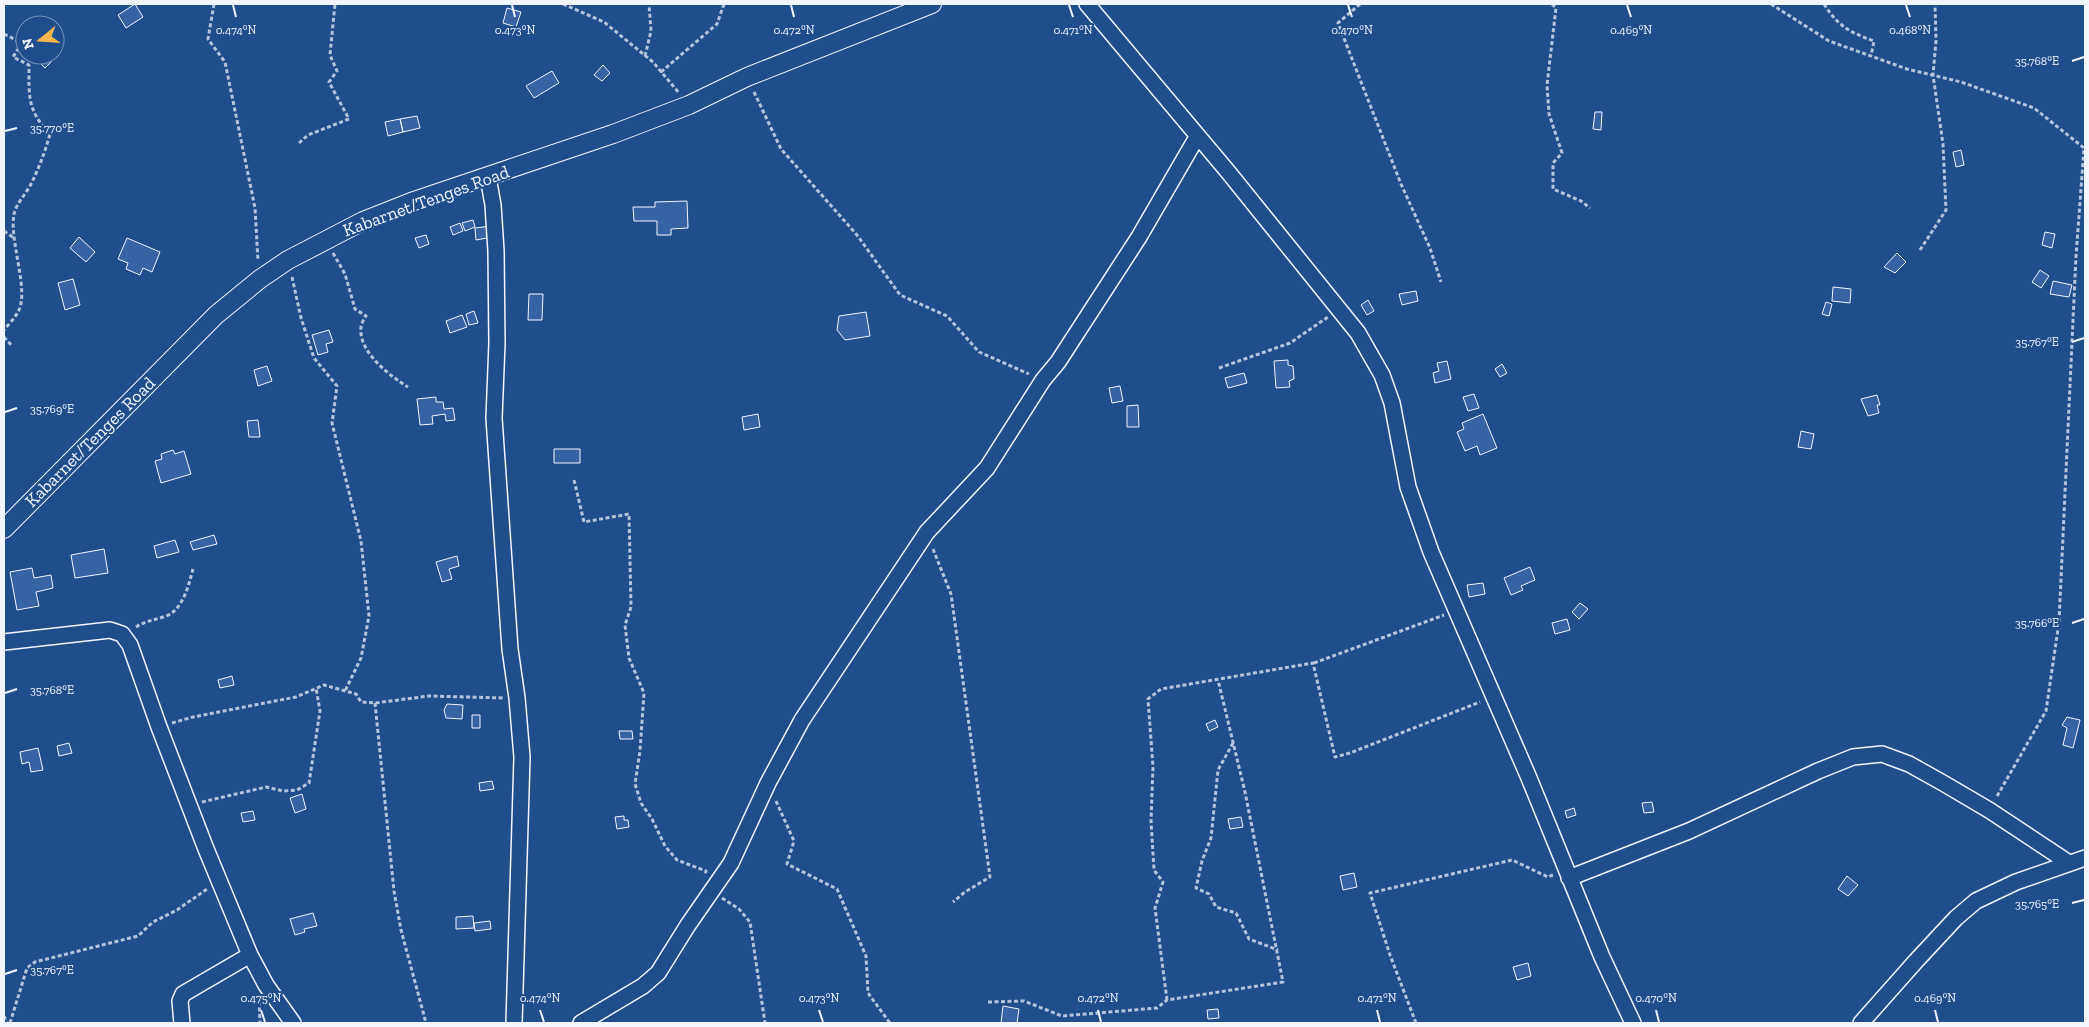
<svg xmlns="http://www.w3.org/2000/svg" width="2089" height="1027" font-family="'Zilla Slab',serif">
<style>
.building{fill:#3563a3;stroke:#f2f6ff}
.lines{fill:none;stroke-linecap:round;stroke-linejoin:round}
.minor-casing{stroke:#f2f6ff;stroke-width:18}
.tertiary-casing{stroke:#f2f6ff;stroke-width:20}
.path{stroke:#b3c4dc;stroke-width:3;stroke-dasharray:4 2.5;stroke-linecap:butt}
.minor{stroke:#1f4e8c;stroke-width:15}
.tertiary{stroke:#1f4e8c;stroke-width:18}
.ticks{fill:none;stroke:#f2f6ff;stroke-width:2}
.labels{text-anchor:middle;stroke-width:4;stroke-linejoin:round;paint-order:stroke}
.street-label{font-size:18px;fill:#f2f6ff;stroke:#1f4e8c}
.ticks-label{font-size:12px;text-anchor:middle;fill:#f2f6ff;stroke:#1f4e8c;stroke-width:4;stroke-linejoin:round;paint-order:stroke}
</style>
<rect width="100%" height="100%" fill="#1f4e8c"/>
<path class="building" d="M135 4 143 17 126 28 118 15Z
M507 8 521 12 516 27 503 23Z
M45 55H50L54 59 45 68 38 61Z
M603 65 610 73 602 81 594 75Z
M552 71 559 83 534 98 526 86Z
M1595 112H1602L1601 130 1593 129Z
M417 116 420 128 403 132 400 119Z
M400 119 403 132 388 136 385 122Z
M1961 150 1964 165 1956 167 1953 152Z
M687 201 688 228 671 229V235H657V221H634L633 207H655V202Z
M473 220 475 227 465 231 462 223Z
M460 223 463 231 453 235 450 227Z
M491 226 493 237 476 240 475 228Z
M2045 232 2055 234 2052 248 2042 245Z
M426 235 429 244 419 248 415 238Z
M79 237 95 252 86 262 70 248Z
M127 238 160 252 152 272 143 268 140 275 126 269 128 263 118 259Z
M1897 253 1906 262 1895 273 1884 267Z
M2040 270 2049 276 2041 288 2032 282Z
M73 279 80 305 65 310 58 283Z
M2053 281 2072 285 2069 297 2050 294Z
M1833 287 1851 289 1850 303 1832 301Z
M1416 291 1418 301 1402 305 1399 294Z
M529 294H543L542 320H528Z
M1368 300 1374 311 1367 315 1361 305Z
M1826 302 1832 304 1829 316 1822 314Z
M474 311 478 323 469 325 466 314Z
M866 312 870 336 845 340 837 330 839 316Z
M462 315 467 327 450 333 446 321Z
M329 330 333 342 326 344 328 352 318 355 312 335Z
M1288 360V365L1293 366 1294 379 1289 381 1290 387 1276 388 1274 361Z
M1447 361 1451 379 1435 383 1433 373 1439 371 1437 363Z
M1502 364 1507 373 1500 377 1495 369Z
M267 366 272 381 258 386 254 370Z
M1244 373 1247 383 1228 388 1225 378Z
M1120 386 1123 401 1112 403 1109 388Z
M1474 394 1479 408 1468 411 1463 397Z
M1877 395 1880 405H1877L1879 413 1868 416 1861 399Z
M436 397V402H443L444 409 453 408 455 420 446 421 445 414 432 416 433 424 420 425 417 399Z
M1138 405 1139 427H1127V406Z
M758 414 760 427 744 430 742 417Z
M1483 414 1497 448 1480 455 1477 446 1465 451 1457 432 1464 429 1462 423Z
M258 420 260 437H249L247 421Z
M1801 431 1814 434 1811 449 1798 447Z
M554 449H580V463H554Z
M173 450 175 454 184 451 191 474 161 483 155 461 162 459 161 454Z
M214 535 217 544 193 550 190 542Z
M175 540 179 552 157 558 154 546Z
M104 549 108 573 75 578 71 555Z
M457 556 459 566 449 569 452 579 442 582 436 562Z
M1530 567 1535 580 1521 586 1523 590 1511 595 1504 578Z
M32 568 34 578 51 575 53 588 36 592 39 606 17 610 10 572Z
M1483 583 1485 594 1469 597 1467 585Z
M1580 603 1588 609 1579 619 1572 612Z
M1567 619 1570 630 1555 634 1552 623Z
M232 676 234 685 220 688 218 680Z
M447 704 463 705 462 719 446 718 444 710Z
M472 715H480V728H472Z
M2067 717 2080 720 2073 748 2063 745 2067 728 2062 725Z
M1215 720 1218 727 1209 731 1206 724Z
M619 731H632L633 739H620Z
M69 743 72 753 59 756 57 746Z
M38 748 43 770 31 772 29 762 22 764 20 752Z
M492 781 494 789 480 791 479 783Z
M302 794 306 809 295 813 290 798Z
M1652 802 1654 812 1644 813 1642 803Z
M1574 808 1576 815 1567 818 1565 811Z
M253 811 255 820 243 822 241 813Z
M624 816V820H628L629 827 617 829 615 817Z
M1241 817 1243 827 1230 829 1228 819Z
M1354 873 1357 887 1343 890 1340 876Z
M1847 876 1858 885 1848 896 1838 889Z
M313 913 317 926 304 929 305 932 295 935 290 919Z
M473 916 474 928 456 929V917Z
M490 921 491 929 475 931 474 923Z
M1528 963 1531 976 1517 980 1513 967Z
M1003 1006 1019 1009 1017 1023H1001Z
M1218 1009 1219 1018 1208 1019 1207 1010Z"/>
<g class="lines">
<g class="minor-casing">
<path id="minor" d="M1087 4 1229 173 1358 333 1382 375 1392 403 1408 487 1431 552 1529 778 1602 957 1633 1023
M488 177 493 205 496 251 497 343 494 418 510 649 517 698 522 757 514 1023
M4 642 110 630 122 634 130 645 159 727 206 849 250 955 266 985 293 1023
M1569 878 1689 831 1818 771 1853 757 1882 754 1909 764 1943 783 1989 810 2069 863
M182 1023 180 1001 183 994 250 955
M581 1023 643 986 658 973 688 925 731 863 768 783 802 720 927 532 987 468 1043 380 1058 362 1139 237 1197 137
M1861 1023 1916 961 1956 918 1976 901 2016 882 2085 858"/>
</g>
<g class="tertiary-casing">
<path id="tertiary" d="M4 529 216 315 260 279 288 260 363 221 411 202 613 134 689 105 747 77 932 4"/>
</g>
<path class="path" d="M214 4 208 39 225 62 255 208 258 261
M563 4 604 22 653 62 679 93
M1360 4 1338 23 1401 184 1430 248 1441 282
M1552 4 1556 8 1547 85 1549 114 1562 153 1553 163V189L1581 201 1590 208
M1771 4 1829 41 1907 69 1961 82 2034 108 2084 148 2076 256 2059 622 2046 711 1996 798
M1824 4C1838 26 1849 32 1874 41L1871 56
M4 34 22 43 13 57 29 65C29 97 27 110 50 134 45 152 39 168 31 184 26 194 16 204 14 214 9 242 30 291 18 312 14 319 8 325 4 330
M645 56 651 31 649 4
M661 72 717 24 724 4
M754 92 781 149 857 235 900 295 947 316 979 352 1029 374
M299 143 308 135 349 119 329 82 337 71 330 55 335 4
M4 231 14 238
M1920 250 1946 210 1943 144 1933 75 1936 41 1935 4
M333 253 345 274 355 309 366 316C364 319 361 324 361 327 358 352 390 376 408 387
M292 277 301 318 314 358 337 386 332 423 361 541 369 616 361 658 345 691
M4 337 12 346
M1219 368 1290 343 1328 317
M574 480 584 522 629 514 631 607 625 625 629 658 644 693 640 751 635 784 641 803 652 819 665 846 677 860 706 871 705 874
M933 549 951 594 990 877 965 892 953 902
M136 627C145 621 155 620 166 616 183 610 189 584 193 569
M1314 663 1444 615
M375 703 394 891 401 930 426 1023
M172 723 193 717 296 697 324 685 356 694 361 702 375 703 429 696 504 698
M1233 743 1218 770 1211 838 1202 861 1196 888 1209 894 1216 907 1236 913 1249 939 1278 950
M776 801 794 841 787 864 837 889 866 956 868 993 890 1023
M202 802 266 787 283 791 297 790 309 783 320 711 316 688
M722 898 739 909 750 922 765 1023
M1167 1000 1155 908 1163 882 1154 870 1151 821 1153 767 1148 699 1161 689 1313 663 1335 757 1350 753 1480 702
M259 1001 260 1023
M988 1002 1024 1001 1062 1016 1157 1008 1167 1000 1283 982 1245 792 1218 680
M4 1016 7 1023
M10 1023 27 968 35 962 138 936 153 922 177 910 207 889
M1416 1023 1390 955 1370 893 1512 860 1548 877 1553 875"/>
<use href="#minor" class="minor"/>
<use href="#tertiary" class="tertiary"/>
</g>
<path class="ticks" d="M233 5 236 17M512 5 515 17M791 5 794 17M1069 5 1073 17M1348 5 1352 17M1627 5 1631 17M1906 5 1910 17M2072 61 2084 57M5 131 17 128M2072 342 2084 338M5 412 17 408M2072 623 2084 619M5 693 17 689M2072 903 2084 900M5 974 17 970M261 1010 265 1022M540 1010 544 1022M819 1010 823 1022M1098 1010 1101 1022M1377 1010 1380 1022M1656 1010 1659 1022M1935 1010 1938 1022"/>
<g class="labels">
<g class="street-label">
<text transform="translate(426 201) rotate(-20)" y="6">Kabarnet/Tenges Road</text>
<text transform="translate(90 442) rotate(-45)" y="6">Kabarnet/Tenges Road</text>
</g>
</g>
<g class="ticks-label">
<text x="236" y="34">0.474°N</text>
<text x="515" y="34">0.473°N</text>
<text x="794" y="34">0.472°N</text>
<text x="1073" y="34">0.471°N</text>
<text x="1352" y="34">0.470°N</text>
<text x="1631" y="34">0.469°N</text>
<text x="1910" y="34">0.468°N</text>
<text x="2037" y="65">35.768°E</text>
<text x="52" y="132">35.770°E</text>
<text x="2037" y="346">35.767°E</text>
<text x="52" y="413">35.769°E</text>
<text x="2037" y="627">35.766°E</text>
<text x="52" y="694">35.768°E</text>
<text x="2037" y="908">35.765°E</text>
<text x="52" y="974">35.767°E</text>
<text x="261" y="1002">0.475°N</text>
<text x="540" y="1002">0.474°N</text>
<text x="819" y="1002">0.473°N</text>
<text x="1098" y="1002">0.472°N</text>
<text x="1377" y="1002">0.471°N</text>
<text x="1656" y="1002">0.470°N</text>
<text x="1935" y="1002">0.469°N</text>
</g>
<rect width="2089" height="1027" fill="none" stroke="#f2f6ff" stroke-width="10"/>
<g transform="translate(40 40) rotate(253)"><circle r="24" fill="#1f4e8c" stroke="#7391ba"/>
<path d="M0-4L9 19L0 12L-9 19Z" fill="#ffb74d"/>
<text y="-8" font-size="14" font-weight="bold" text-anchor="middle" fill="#f2f6ff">N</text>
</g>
</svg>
